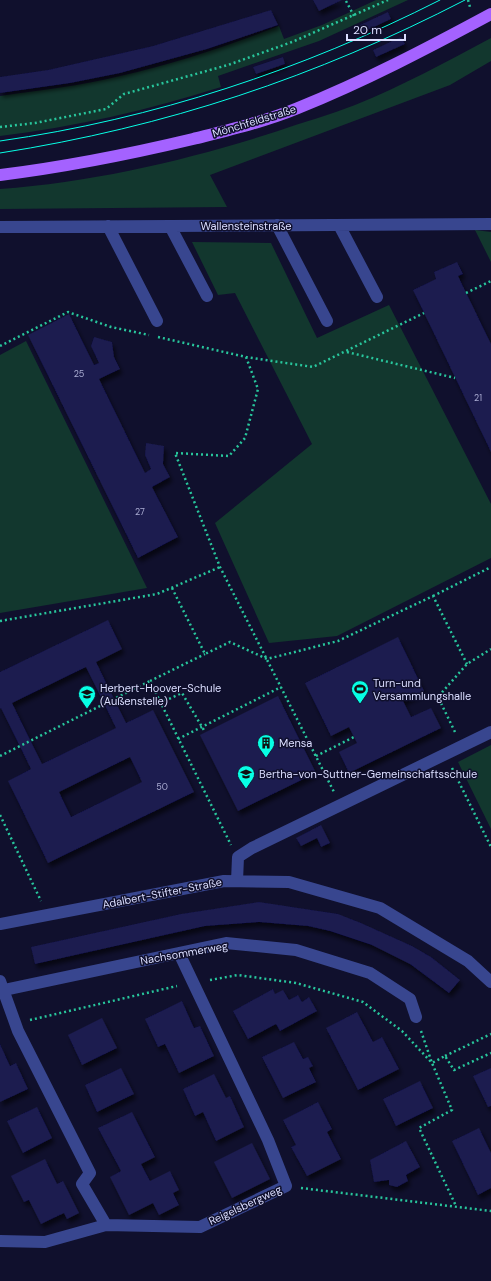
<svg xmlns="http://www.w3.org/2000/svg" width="491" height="1281" font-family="'DM Sans',sans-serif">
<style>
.green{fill:#12372e}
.building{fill:#1a1a4f;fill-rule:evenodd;filter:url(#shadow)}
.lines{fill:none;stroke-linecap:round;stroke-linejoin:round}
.path{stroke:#28c69c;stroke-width:2.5;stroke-dasharray:2 3;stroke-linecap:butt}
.minor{stroke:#38468f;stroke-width:12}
.major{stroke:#a462ff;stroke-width:12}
.tram{stroke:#07ffe5;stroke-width:1}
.labels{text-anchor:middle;stroke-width:3;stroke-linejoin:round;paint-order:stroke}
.number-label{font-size:9px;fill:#abadd3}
.street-label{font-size:11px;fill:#dbdeff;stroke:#10102d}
.poi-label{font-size:11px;fill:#dbdeff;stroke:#10102d;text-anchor:start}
</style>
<defs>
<filter id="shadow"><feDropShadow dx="2.5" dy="4.5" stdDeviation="2" flood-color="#0009"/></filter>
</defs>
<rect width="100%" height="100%" fill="#10102d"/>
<path class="green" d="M376 0H408L319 41 218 76 221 87C149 110 75 127 0 136V96C40 90 80 86 120 76 174 64 227 46 279 26L284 39 322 25Z
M491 38V61L450 85 210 175 227 207 0 209V189C94 182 188 160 278 131 303 122 330 115 355 105 402 86 446 62 491 38Z
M475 230 491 232V262Z
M192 242 271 243 317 338 389 305 491 504V558L337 636 269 643 215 523 312 444 235 293 218 295Z
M26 341 147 588 0 613V355Z
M491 745V829L458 762Z"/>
<path class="building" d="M313 0H342L319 11Z
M271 10 278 25 207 49 120 73 70 83 0 93V77L48 70 153 46Z
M388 12 391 19 363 32 360 25Z
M401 37 405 44 376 57 373 50Z
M283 57 285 64 256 74 253 67Z
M457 262 463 274 458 276 491 344V452L413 290 436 279 434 272Z
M69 314 94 365 99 363 91 346 94 337 112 342 114 357 120 369 99 379 145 473 151 469 145 455 146 443 164 446 163 464 170 477 152 487 178 537 138 558 28 335Z
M108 620 122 649 96 662 126 723 153 710 194 792 48 863 8 781 31 769 1 708 0 709V672ZM86 667 116 728 42 764 12 703ZM130 757 142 782 71 817 59 792Z
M398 637 424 691 403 701 411 717 431 708 441 728 349 773 339 752 357 743 349 727 331 736 305 683Z
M278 696 316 773 238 811 200 735Z
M321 825 330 843 321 847 317 838 301 846 296 838Z
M259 902 338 914 361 923 412 946 431 957 460 980 449 993 410 964 372 945 330 931 308 926 259 922 205 926 35 964 31 947 181 914Z
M273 989 275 994 283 990 289 1000 298 995 302 1002 309 997 317 1011 280 1031 276 1024 248 1039 233 1011Z
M182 1001 194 1028 200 1026 214 1056 179 1073 165 1044 158 1047 145 1019Z
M357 1012 373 1042 382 1037 399 1069 358 1090 326 1028Z
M102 1018 117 1048 82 1065 68 1035Z
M294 1042 303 1059 308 1057 313 1066 309 1068 316 1082 283 1098 262 1057Z
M0 1044 10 1066 16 1063 28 1089 0 1102Z
M121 1068 134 1094 97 1112 85 1085Z
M491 1068V1106L488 1107 473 1076Z
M214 1074 226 1098 230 1096 244 1127 216 1141 203 1112 195 1116 183 1089Z
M420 1081 433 1108 396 1126 383 1099Z
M318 1102 332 1129 327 1132 341 1159 307 1176 291 1147 296 1145 283 1120Z
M37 1107 52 1138 23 1153 7 1121Z
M132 1112 155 1157 141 1164 150 1181 170 1171 179 1190 173 1193 179 1205 159 1215 153 1203 129 1215 110 1177 121 1171 98 1128Z
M479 1128 491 1153V1188L478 1195 452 1141Z
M406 1141 420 1167 406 1175 408 1181 397 1187 389 1185V1180L374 1182 370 1160Z
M252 1143 270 1179 232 1198 214 1162Z
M45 1159 57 1184 63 1181 79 1213 67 1219 64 1213 41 1224 29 1200 24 1202 11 1176Z"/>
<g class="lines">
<path class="path" d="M468 0 470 7
M346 1 354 16
M0 127 35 123 106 109 124 94 228 65 292 42 388 0
M466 293 491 281
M158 337 246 357 313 367 424 313
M0 346 68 312 111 327 149 335
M347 352 455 378
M246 357 258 389 245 438 229 456 175 453 220 567 334 792
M172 588 205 654 230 642 267 659 338 641 433 596 467 664
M433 596 491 567
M0 621 157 594 220 567
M150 681 205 654
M160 703 182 693 205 732
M455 732 438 697 467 664 491 649
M178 739 281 687
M0 756 150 681 231 845
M316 756 354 737
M452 768 491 847
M0 815 41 901
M210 980 238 975 296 983 363 1002 402 1031 432 1063 452 1110 419 1128 456 1206
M30 1020 177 986
M421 1031 432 1063 445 1056 454 1070 491 1053
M445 1056 491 1034
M301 1188 491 1211"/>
<path class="minor" d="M277 225 327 321
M339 225 377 297
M108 226 157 321
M170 226 207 296
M0 227 491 224
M237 881 238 857 252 848 491 732
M0 924 224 881 289 882 380 908 468 961 491 982
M0 981 18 1031 90 1173 82 1184 106 1225
M0 991 226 943 296 950 370 973 410 999 416 1017
M0 1241 45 1242 106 1225 200 1227 286 1186 268 1140 179 953"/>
<path class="major" d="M0 175C65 167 130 154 193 139 229 130 264 122 298 108 365 81 428 48 491 14"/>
<path class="tram" d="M0 141C154 119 302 70 440 0
M0 153C166 127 316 77 465 0"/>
</g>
<defs>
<g id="stadium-pin" transform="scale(0.9)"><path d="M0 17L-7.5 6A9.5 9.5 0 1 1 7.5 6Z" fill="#07ffe5" stroke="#10102d"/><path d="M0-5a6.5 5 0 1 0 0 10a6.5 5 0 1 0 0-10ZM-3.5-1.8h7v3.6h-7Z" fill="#111"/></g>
<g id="school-pin" transform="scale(0.9)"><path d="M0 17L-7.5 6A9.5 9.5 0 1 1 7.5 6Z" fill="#07ffe5" stroke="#10102d"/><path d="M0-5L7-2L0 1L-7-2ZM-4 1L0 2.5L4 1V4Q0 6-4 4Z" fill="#111"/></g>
<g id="building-pin" transform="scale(0.9)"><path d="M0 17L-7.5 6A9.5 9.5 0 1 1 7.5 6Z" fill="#07ffe5" stroke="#10102d"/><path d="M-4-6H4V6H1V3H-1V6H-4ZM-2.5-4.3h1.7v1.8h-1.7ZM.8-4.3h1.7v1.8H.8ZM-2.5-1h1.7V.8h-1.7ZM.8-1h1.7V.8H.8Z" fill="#111"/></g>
</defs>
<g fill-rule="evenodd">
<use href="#stadium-pin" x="360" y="689"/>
<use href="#school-pin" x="87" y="694"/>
<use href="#building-pin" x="266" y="743"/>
<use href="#school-pin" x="246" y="774"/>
</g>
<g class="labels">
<g class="number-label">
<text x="79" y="377">25</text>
<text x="478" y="401">21</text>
<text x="140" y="515">27</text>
<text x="162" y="790">50</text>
</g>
<g class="street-label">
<text transform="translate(254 121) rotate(-17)" y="4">Mönchfeldstraße</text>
<text x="246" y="230">Wallensteinstraße</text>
<text transform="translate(162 893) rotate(-11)" y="4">Adalbert-Stifter-Straße</text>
<text transform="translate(184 953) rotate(-10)" y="4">Nachsommerweg</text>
<text transform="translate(245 1205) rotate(-25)" y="4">Reigelsbergweg</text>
</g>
<g class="poi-label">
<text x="373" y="687">Turn-und<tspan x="373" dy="13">Versammlungshalle</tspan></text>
<text x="100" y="692">Herbert-Hoover-Schule<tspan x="100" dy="13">(Außenstelle)</tspan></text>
<text x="279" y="747">Mensa</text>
<text x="259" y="778">Bertha-von-Suttner-Gemeinschaftsschule</text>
</g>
</g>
<path d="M347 34v6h58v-6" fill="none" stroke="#dbdeff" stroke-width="2"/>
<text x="353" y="34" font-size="12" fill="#dbdeff" stroke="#10102d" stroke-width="3" paint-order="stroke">20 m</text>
</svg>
